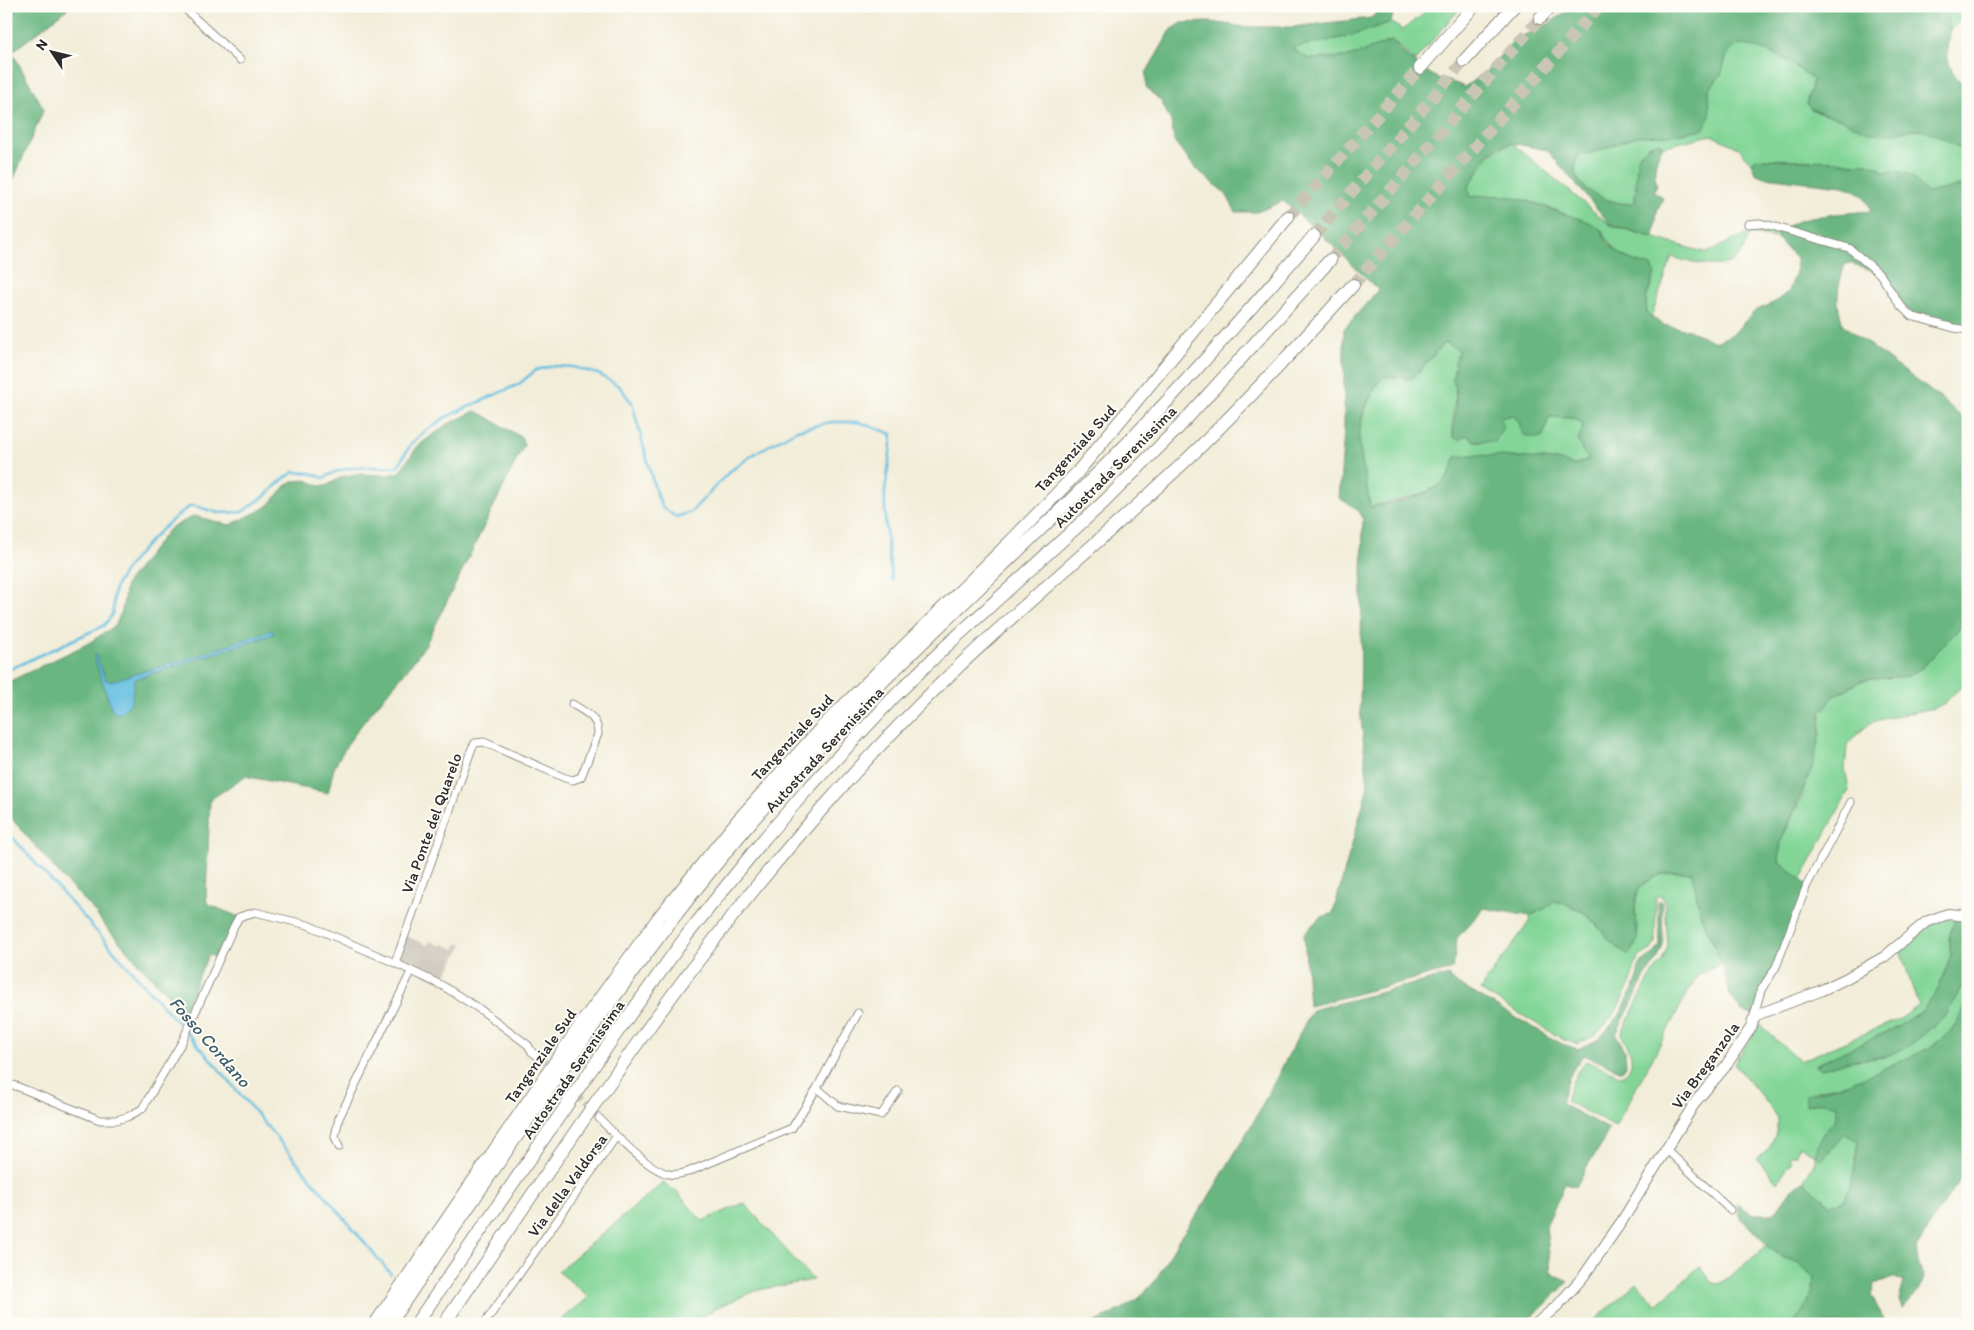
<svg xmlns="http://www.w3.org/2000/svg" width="1974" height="1330" font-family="Itim,sans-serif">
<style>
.industrial{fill:#c9c3b8}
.green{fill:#82d597;stroke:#568061}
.forest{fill:#69b680;stroke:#4a7056;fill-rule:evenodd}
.water{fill:#62bee0;stroke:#467486}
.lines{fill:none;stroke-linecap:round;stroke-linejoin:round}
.stream{stroke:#62bee0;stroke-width:2.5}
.street-tunnel{stroke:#cac6b5;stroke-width:7;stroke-dasharray:7 3.5;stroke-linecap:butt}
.highway-tunnel{stroke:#cac6b5;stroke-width:12;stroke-dasharray:12 6;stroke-linecap:butt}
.street-casing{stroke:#8e8c82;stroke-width:9}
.secondary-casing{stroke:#8e8c82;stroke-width:12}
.highway-casing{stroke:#8e8c82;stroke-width:14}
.street{stroke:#fff;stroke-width:7}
.secondary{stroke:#fff;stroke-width:10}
.highway{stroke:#fff;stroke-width:12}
.labels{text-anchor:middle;stroke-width:4;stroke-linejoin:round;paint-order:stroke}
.street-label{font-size:16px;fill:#2b2b2b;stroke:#fdfcf7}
.water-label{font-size:18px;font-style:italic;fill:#3e5e6a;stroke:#fdfcf7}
</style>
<rect width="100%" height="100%" fill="#fdfcf7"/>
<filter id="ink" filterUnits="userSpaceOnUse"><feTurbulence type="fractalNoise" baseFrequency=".02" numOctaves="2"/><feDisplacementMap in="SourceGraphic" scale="10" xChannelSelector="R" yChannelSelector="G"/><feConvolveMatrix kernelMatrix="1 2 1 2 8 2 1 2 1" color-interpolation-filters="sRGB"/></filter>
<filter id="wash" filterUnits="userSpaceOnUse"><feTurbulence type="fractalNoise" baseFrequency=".0096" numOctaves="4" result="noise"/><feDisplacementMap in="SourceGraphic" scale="20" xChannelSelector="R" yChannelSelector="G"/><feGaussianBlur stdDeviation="1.12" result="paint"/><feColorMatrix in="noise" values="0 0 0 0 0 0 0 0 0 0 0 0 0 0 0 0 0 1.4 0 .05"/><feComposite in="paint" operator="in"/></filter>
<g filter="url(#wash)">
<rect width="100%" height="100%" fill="#f2edd8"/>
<path class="industrial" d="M406 936 428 945 430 941 441 946 443 944 455 949 459 943 463 945 446 975 443 983 397 962Z"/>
<path class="green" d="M1430 6H1462L1415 61 1401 47 1392 41 1348 57 1309 59 1290 48 1351 36 1391 22 1402 30 1420 17Z
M1949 6H1968V13L1950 31 1947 14Z
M1738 44C1766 48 1792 61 1813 80L1806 104 1810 108 1821 114 1838 118 1871 132 1925 130 1954 143 1964 152 1968 151V166L1964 170V185L1927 193C1912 177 1909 169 1885 172L1878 167 1866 163 1853 164 1837 161 1757 159 1751 163 1739 148 1711 135 1662 147 1660 142 1636 168C1638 180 1635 191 1635 203 1620 207 1588 195 1579 181 1573 173 1575 163 1578 155L1595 152 1637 136 1669 135 1689 132 1709 100V89L1721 75 1727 54Z
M1512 143 1610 225 1707 253 1758 227 1779 232 1777 238 1750 234C1746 241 1743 253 1737 258 1721 272 1690 262 1672 257L1651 317 1647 314 1646 299 1655 273C1633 262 1612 253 1602 230 1560 213 1518 189 1471 197L1468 188C1480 166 1486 151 1512 143Z
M1445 342 1460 351 1455 363 1453 378 1456 394 1453 412V437L1466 435 1475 441H1482L1498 418 1513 415 1519 422 1523 435 1546 426 1549 417 1572 418 1581 422 1590 458 1574 465 1556 460 1470 455 1451 472 1442 484 1419 495 1370 507C1365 466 1349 436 1371 397 1374 390 1377 383 1383 377L1413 378Z
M1968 619V680L1945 703 1935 708 1894 716 1872 722 1857 734 1847 746 1845 768 1849 790 1801 880 1779 861 1781 841 1801 798 1820 734 1821 712 1834 696 1863 680 1908 676 1923 667Z
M1677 871 1692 873 1701 916 1722 963 1697 976 1615 1127 1566 1101C1570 1087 1575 1072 1586 1061L1622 1076C1639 1066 1629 1047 1621 1034L1649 979 1662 961 1668 946 1665 903 1661 895 1656 897 1655 943 1651 950 1639 957 1634 965 1631 982 1615 1013 1596 1035 1577 1044 1564 1040 1480 990 1529 922 1530 916 1546 908 1554 901 1566 904 1584 913 1598 927 1638 935 1635 908 1638 889 1652 877Z
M1955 918 1949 938 1951 955 1936 994 1921 1012 1891 1030 1815 1065 1822 1069 1849 1061 1885 1057 1947 1014 1961 987 1968 991 1964 1012 1948 1034 1925 1052 1850 1083 1818 1090 1806 1105 1823 1102 1837 1105 1836 1118 1822 1135 1815 1155 1822 1159 1845 1133 1859 1140 1853 1177 1845 1200 1830 1205 1803 1181 1815 1162V1155L1800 1145 1795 1156 1791 1154 1789 1158 1792 1161 1777 1182 1757 1159 1769 1149 1777 1132V1118L1767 1103 1734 1063 1759 1024 1800 1061 1902 1018 1918 1005 1901 952 1930 926 1940 920Z
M663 1183 676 1191 702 1221 744 1203 813 1280 758 1290 720 1306 690 1324H556L589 1297 558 1271Z
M1767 1245 1782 1257 1799 1263 1814 1278C1814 1298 1805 1310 1792 1324H1590L1637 1283 1657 1305 1700 1266 1711 1281 1718 1284 1733 1275Z"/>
<path class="forest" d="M6 6H71L12 52 44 109 8 192 6 199Z
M1381 6H1395L1391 22 1351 36 1291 48 1309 59 1348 57 1392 41C1407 55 1420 69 1438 78 1447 82 1456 82 1464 87L1486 72 1514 40 1550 23 1573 6H1949C1947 15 1950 21 1950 30 1950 37 1947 43 1947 50 1948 66 1954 79 1968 87L1966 105 1968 114V151L1964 152C1956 145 1934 132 1923 130 1907 128 1890 136 1873 133 1860 130 1849 122 1837 118 1825 114 1815 113 1806 104L1813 80C1792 61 1766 48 1738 44L1727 54 1721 75 1709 89 1710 116 1704 129 1669 135 1637 136 1595 152 1578 155C1575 162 1573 173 1579 181 1588 195 1620 207 1635 203L1637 157 1648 146 1660 142 1662 147C1656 159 1652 170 1657 184L1654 191 1663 198 1657 211 1654 238 1610 224 1547 150 1512 143 1498 147 1489 154 1468 188 1471 197C1507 191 1529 202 1561 213 1575 218 1589 220 1600 229 1604 233 1605 239 1608 243 1621 257 1634 262 1652 266L1655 273 1646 299 1647 314 1663 325 1689 330 1715 342 1733 334 1755 311 1775 302 1789 291 1796 272V258L1777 238C1781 215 1851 213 1871 211 1865 194 1858 191 1842 186L1764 177 1755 173 1751 163 1757 159 1837 161 1853 164 1866 163 1878 167 1885 172C1909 169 1912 177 1927 193L1964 185V170L1968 166V328C1955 326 1922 320 1911 313 1898 305 1890 286 1881 273 1871 271 1853 262 1845 264 1837 290 1835 299 1843 325L1944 401 1968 423V619L1923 667 1908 676 1863 680 1834 696 1821 712 1820 734 1812 768 1781 841 1779 861 1807 885 1776 967 1761 990 1754 1015 1742 1012 1730 995 1722 963 1701 916 1692 873C1668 870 1656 874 1638 889 1637 896 1635 902 1635 909 1635 924 1643 944 1628 954 1610 946 1601 928 1586 914 1577 907 1564 903 1554 901L1546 908 1530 916 1484 908 1457 938 1453 969 1309 1006 1304 934 1319 918 1333 913 1368 786 1360 709 1363 517 1352 506 1339 498 1344 431V329L1378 290 1320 233 1283 201 1257 212H1236L1226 194 1195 168 1174 141 1171 121 1161 101 1146 87V73L1171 30 1182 23 1210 22 1245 27H1292L1371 18 1379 11ZM1445 342 1459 351 1455 363 1453 379 1456 394 1453 437 1460 440 1466 435 1475 441 1495 442 1504 425 1499 418 1513 415 1519 422 1523 435 1536 438 1543 436 1549 417 1572 418 1581 422 1583 428 1578 440 1582 451 1589 459 1574 465 1556 460 1501 456 1470 455 1456 457C1452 466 1449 478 1441 484 1422 498 1392 504 1370 507L1358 438 1363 411 1378 382 1383 377 1394 376 1409 379 1413 378Z
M475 411 480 413 521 437 524 445 426 644C399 684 361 718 338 760 332 770 331 782 328 793L245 776 210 800 206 899 208 904 239 917 219 959 209 955 207 958 183 1012 105 926 91 907 68 884 6 812V683L87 644 115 626 122 611 126 584 169 529 194 516 230 525 259 511 269 505 287 485 294 481 306 480 321 486H326L342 477 355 474 389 475 399 472 418 446 446 425Z
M1660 900 1662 903 1663 945 1658 958 1645 977 1616 1034 1625 1050 1626 1066 1622 1071 1584 1055C1571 1068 1565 1086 1561 1104L1609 1129 1600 1147 1587 1166 1576 1187 1565 1184 1546 1226 1551 1273 1568 1282 1545 1305 1523 1324H1092L1122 1309 1138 1299 1155 1281 1179 1239 1205 1203 1255 1119 1312 1010 1449 975V979L1562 1044 1578 1049 1599 1039 1619 1016 1636 983 1639 967 1643 961 1655 953 1660 944 1658 903Z
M1955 918 1968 919V991L1961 987 1947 1014 1913 1044 1885 1057 1849 1061 1822 1069 1815 1065 1891 1030 1921 1012 1936 994 1951 955 1949 938Z
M1968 997V1169L1935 1216 1916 1248 1918 1263 1924 1278 1920 1289 1902 1309 1899 1300 1904 1282 1893 1277 1874 1284 1871 1296 1887 1324H1792C1805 1310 1814 1297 1814 1278L1799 1263 1782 1257 1767 1245 1739 1216 1736 1204 1753 1214H1774L1792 1189 1803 1181 1830 1205 1845 1200 1853 1177 1859 1141 1845 1133 1822 1160 1815 1154 1822 1135 1836 1118 1837 1105 1823 1102 1806 1105V1096C1820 1089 1834 1088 1849 1083 1861 1079 1873 1073 1884 1068 1922 1052 1956 1042 1968 997Z"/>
<path class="water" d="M272 630 274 634 135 679C130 696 137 704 117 714L112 710 93 654 96 656 106 680 110 681 184 660Z"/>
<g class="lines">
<path class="stream" d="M6 671 103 626C122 608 107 601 118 582 134 555 166 522 192 505L218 513 242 512 265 496 282 480 294 472 310 473 324 478C347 462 371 470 398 466L411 444 424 432 446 417 519 384 536 370 553 366 573 367 598 374 619 386 632 403 656 493 663 508 676 517 691 512 729 472 757 452 797 430 831 422H859L892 434C891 453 887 472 885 492 884 521 888 551 892 580
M6 830 213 1062 391 1274"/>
</g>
</g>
<g filter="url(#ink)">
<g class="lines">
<path class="street-tunnel" d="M540 1058 599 1118"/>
<path class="highway-tunnel" d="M1288 217 1420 68
M1314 236 1464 61
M1330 260 1540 18
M1353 285 1599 6"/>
<g class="street-casing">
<path id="street" d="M182 6 240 60
M1748 224 1759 223 1772 226 1849 248 1880 274 1900 305 1911 316 1954 328 1968 330
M395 963 472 748 475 743 484 742 565 778 573 780 581 777 598 734C598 717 585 712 572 704
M1753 1019 1761 990 1776 967 1807 885 1851 802
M6 1084 16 1086 100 1120H116L127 1117 142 1109 182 1042 234 926 239 917 255 912 308 925 395 963 443 986 481 1010 528 1045 532 1052 540 1058
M817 1088 858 1013
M599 1118C614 1134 648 1170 669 1174 675 1176 682 1173 688 1172L792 1128 817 1088 838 1106 881 1115 898 1091
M339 1147 335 1137 339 1118 411 972
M1666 1149 1730 1210
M484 1324 616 1137"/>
</g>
<g class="secondary-casing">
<path id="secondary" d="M1536 1324 1558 1305 1583 1277 1622 1221 1696 1101 1725 1067 1752 1026 1753 1020 1759 1014 1820 991 1845 979 1884 957 1926 922 1948 914 1968 916"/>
</g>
<g class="highway-casing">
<path id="highway" d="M1540 18 1551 6
M1464 61 1514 6
M1420 68 1474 6
M375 1324 584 1020 659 917 739 819 823 726 1012 540 1076 474 1288 217
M389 1324C504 1156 615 983 746 828 850 705 971 598 1086 485 1166 406 1240 321 1314 236
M416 1324 613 1038 687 935 764 839 805 792 895 696 943 649 1104 502 1179 427 1330 260
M444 1324C565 1148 681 967 823 808 866 759 911 712 958 667 1037 592 1122 523 1200 447 1253 395 1303 340 1353 285"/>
</g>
<use href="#street" class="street"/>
<use href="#secondary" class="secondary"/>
<use href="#highway" class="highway"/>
</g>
</g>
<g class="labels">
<g class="street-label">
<text transform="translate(1075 448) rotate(-48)" y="6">Tangenziale Sud</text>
<text transform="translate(1115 466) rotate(-45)" y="6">Autostrada Serenissima</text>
<text transform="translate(792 737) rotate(-47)" y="6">Tangenziale Sud</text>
<text transform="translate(824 749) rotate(-47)" y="6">Autostrada Serenissima</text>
<text transform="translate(431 823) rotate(-70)" y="6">Via Ponte del Quarelo</text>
<text transform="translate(540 1056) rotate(-55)" y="6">Tangenziale Sud</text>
<text transform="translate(1705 1065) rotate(-54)" y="6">Via Breganzola</text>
<text transform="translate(573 1069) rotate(-55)" y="6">Autostrada Serenissima</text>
<text transform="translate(567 1185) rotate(-54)" y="6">Via della Valdorsa</text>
</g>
<g class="water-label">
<text transform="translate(210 1042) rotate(49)" y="6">Fosso Cordano</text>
</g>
</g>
<rect width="1974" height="1330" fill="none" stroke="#fdfcf7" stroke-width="25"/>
<g transform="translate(52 52) rotate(305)" stroke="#fdfcf7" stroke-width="4" paint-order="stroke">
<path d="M0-4L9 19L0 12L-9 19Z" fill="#2b2b2b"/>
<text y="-8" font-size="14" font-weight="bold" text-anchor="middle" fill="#2b2b2b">N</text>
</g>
</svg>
